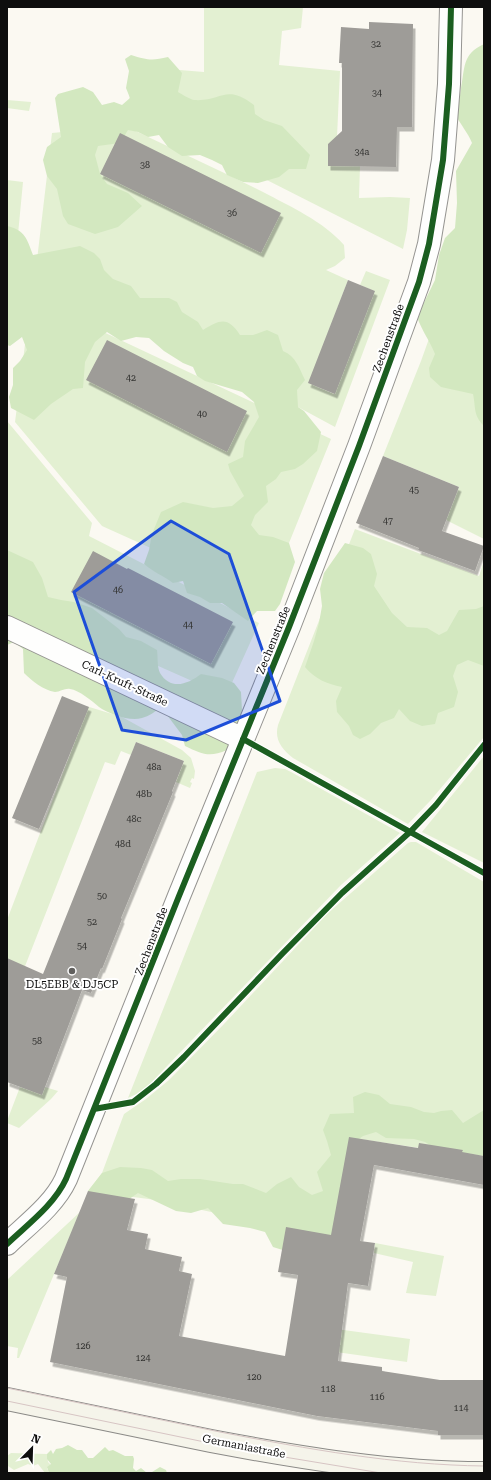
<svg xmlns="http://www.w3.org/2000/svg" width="491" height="1480" font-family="'Roboto Serif',serif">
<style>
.green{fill:#e3f0d2}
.forest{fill:#d3e8c0}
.building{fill:#9e9c98;filter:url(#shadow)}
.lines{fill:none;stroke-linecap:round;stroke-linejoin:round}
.minor-casing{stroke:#959491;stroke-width:24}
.secondary-casing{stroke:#8b8a87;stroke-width:24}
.minor{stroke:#fefefd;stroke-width:22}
.secondary{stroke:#f5f4ea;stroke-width:22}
.tram{stroke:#d7c5c4;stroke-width:1}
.cycleway-casing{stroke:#fff;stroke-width:8}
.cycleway{stroke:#1b5e20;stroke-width:6}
.marked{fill:#1d4ed8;fill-opacity:0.2;stroke:#1d4ed8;stroke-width:3;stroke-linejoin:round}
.poi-dot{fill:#61605e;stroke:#fff;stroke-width:1.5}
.labels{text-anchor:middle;stroke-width:4;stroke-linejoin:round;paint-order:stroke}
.number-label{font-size:9px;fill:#323230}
.street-label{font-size:11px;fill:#0e0e0e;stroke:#fff}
.poi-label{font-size:11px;fill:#0e0e0e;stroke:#fff}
</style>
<defs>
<filter id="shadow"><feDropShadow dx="2.5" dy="4.5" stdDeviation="0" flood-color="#0004"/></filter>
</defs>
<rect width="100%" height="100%" fill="#fbf9f2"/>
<path class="green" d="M204 7H303L301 28 282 31 279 65 340 71 337 137 332 166H360L359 198 390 197 410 198 407 230 403 249 129 110 131 66 204 72Z
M7 100 31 102 29 111 7 108Z
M484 120V539L446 520 459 487 383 456 421 361 440 308Z
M125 126C171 148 217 169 263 192 291 207 323 221 344 245L345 258 335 266 326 270 348 280 309 383 334 394 374 291 360 285 366 271 390 280 335 427 298 407 35 277 52 133Z
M7 180 23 182 10 318H7Z
M31 298 331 439 266 600 102 526 15 422Z
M7 421 92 523 89 536 259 623 226 696 7 599Z
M355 529 479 576 484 561V737L430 801 408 824 293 758C282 749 274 740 278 725Z
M86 706 122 717 182 750 191 758 195 771 194 779 192 778 190 782 192 783 190 788 176 782 184 761 136 742 131 755 121 751 115 765 105 762 20 979 7 1004V920L82 723Z
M484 756V863L422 832Z
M275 768 285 769 291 772 400 833 341 885 143 1091 128 1098 257 772Z
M411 842H416L484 882V1156L453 1153 353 1138 336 1239 156 1200 88 1191 102 1173 124 1114 146 1099 169 1080 224 1024 327 914 408 843Z
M20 1087 42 1094 45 1087 58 1091 51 1099 19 1128 7 1123V1121Z
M80 1212 19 1358H17L18 1348 7 1346V1280Z
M375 1243 444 1256 436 1296 406 1293 413 1262 374 1253Z
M314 1326 410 1339 407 1362 336 1352Z
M11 1453 47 1454 48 1462 51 1465 47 1468 49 1473H45L38 1464 33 1466 28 1464 14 1470 8 1466 7 1456Z"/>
<path class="forest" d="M484 44V426C473 415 476 408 473 394L441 387 430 377 429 368 435 354C430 341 422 331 417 317L435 280 439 255 445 238 455 228 457 203 456 171 472 143C468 133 461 125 456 116 458 106 460 97 461 88 465 68 462 54 484 44Z
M131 55C147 60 152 61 168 57L182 73 178 92C182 94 189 99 194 100 222 102 225 83 254 105L255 114 264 120 282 126 310 155 306 169H289L279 177 258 183 243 182 227 175 222 165 212 160 200 155 182 156 168 147 159 135 148 137 138 132 128 130 120 143 98 146 95 155 100 174 107 184 128 193 142 206 118 227 95 234 68 224 63 216 57 189 47 176 43 160 47 147 61 137 55 98 58 94 83 87 93 92 102 105 114 102 122 105 130 98 126 88 129 71 125 59Z
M7 226C25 230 27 239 33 255L80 246 94 253 100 259 104 270 113 279 131 286 140 298H169L177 302 182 312 198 322 203 330C221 319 228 317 240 335H253L267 330 278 335 283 351C296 356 299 368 305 380L297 390 298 407 304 411 321 432 317 451 303 464 295 469 281 472 276 479 266 486 268 502 255 515 251 525 259 535 273 537 289 543 295 562 280 604 275 611H257L248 621 222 603H210L200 597 187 593 183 581 173 583C164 576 153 572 144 564L149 550 152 534 161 512 183 502 213 508 232 506 244 496 230 471 228 464 243 457 245 441 259 417 254 402 242 392 205 381 197 376 193 367 183 363 164 351 149 338 136 337 121 341 107 332 95 342 85 362 83 388 73 389 51 404 34 420 11 408 9 397 13 385V368L20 361 27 350 22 337 10 346 7 345Z
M345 543 363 548 371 554 377 574 374 586 392 613 407 627 427 628 439 635 447 631 459 610 476 609 484 606V666L468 660 457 665 453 676 458 692 454 707 438 713 435 724 422 726 410 721 399 709 394 718 381 723 370 734 360 739 353 735 349 726 337 712 336 701 342 687C327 684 315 679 305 667L314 641 319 623 322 606 320 589 324 573Z
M7 550 33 562 42 578 48 597 61 600 74 602 92 608 119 629 126 637 141 641 157 650C158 657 157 667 160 673 171 691 188 684 201 674L222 678 234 683 241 692 242 710 240 727 233 735 227 750C209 758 202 754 185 746L182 735 161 707C155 712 149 716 142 718 130 722 109 714 99 707 92 701 79 690 70 689 65 688 60 692 55 692 43 690 32 681 24 673L23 649 14 642 7 645Z
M365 1092 379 1095 390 1104 411 1107 424 1112 434 1113 441 1111 452 1110 463 1123 484 1110V1156L466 1153H443L425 1142 414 1139 386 1138 376 1132 363 1136 356 1141 336 1242 289 1252 273 1247 265 1232 250 1228 223 1224 208 1208 191 1213 176 1211 138 1193 116 1208 101 1202 88 1191 102 1173 120 1167 141 1168 152 1170 168 1181 181 1179H200L233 1184H243L266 1193 277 1184 291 1177 299 1187 312 1195 323 1191 317 1172 331 1155 327 1141 323 1130 330 1114 354 1113 353 1097Z
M68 1445 77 1450H82L88 1458H93L105 1447 109 1451 113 1450 125 1456H133L134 1459 133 1468 136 1471 141 1468 147 1473 152 1472 160 1467 166 1470 167 1473H49L47 1467 51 1464 47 1459V1454L51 1450 53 1454 56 1449 62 1448Z"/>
<path class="building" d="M369 22 413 24 412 127H397L396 167 328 166V144L342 131V63H339L341 27 369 29Z
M120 133 281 213 261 253 100 174Z
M348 280 375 291 335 394 308 383Z
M107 340 247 411 227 452 86 380Z
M383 456 459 487 442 531 484 546 475 571 418 550 419 548 356 523Z
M93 551 127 569 128 568 233 622 211 664 71 592Z
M62 696 89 707 39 829 12 818Z
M136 742 184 761 172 791 173 792 121 918 122 919 102 969 101 968 91 993 82 990 42 1095 7 1082V958L43 974Z
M349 1137 418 1148 419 1143 463 1150 462 1152 484 1156V1185L374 1165 360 1241 375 1243 368 1286 348 1283 338 1361 382 1367V1371L440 1380H484V1435H438V1431L317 1416 50 1362 67 1277 54 1274 88 1191 135 1199 127 1230 148 1234 145 1249 182 1257 179 1271 192 1274 179 1336 285 1356 298 1275 278 1272 286 1227 331 1235Z"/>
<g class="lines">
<g class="minor-casing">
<path id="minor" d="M7 627 243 739
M7 1244C28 1224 54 1205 66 1179L179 896 289 627 359 446 419 282 429 244 443 160 449 84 451 7"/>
</g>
<g class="secondary-casing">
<path id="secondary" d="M7 1399C75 1413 143 1427 211 1441 301 1458 392 1473 484 1473"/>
</g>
<use href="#minor" class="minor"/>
<use href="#secondary" class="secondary"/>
<path class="tram" d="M7 1388C78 1403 149 1417 220 1432 308 1449 395 1465 484 1466
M7 1401 248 1451 381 1473"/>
<g class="cycleway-casing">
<path id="cycleway" d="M243 739 484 873
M94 1109 133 1102 156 1084 184 1057 282 954 342 893 410 832 436 805 484 745
M7 1244C28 1224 54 1205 66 1179L179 896 289 627 359 446 419 282 429 244 443 160 449 84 451 7"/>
</g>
<use href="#cycleway" class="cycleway"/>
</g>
<path class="marked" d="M171 521 229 554 280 701 186 740 122 730 74 592Z"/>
<circle class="poi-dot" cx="72" cy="971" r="4"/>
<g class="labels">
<g class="number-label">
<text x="376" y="47">32</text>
<text x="377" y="96">34</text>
<text x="362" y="155">34a</text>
<text x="145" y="168">38</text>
<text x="232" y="216">36</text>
<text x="131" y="381">42</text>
<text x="202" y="417">40</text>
<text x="414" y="493">45</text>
<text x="388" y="524">47</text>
<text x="118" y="593">46</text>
<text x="188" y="628">44</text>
<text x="154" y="770">48a</text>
<text x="144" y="797">48b</text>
<text x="134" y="822">48c</text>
<text x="123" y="847">48d</text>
<text x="102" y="899">50</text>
<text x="92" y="925">52</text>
<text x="82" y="949">54</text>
<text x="37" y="1044">58</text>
<text x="83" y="1349">126</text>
<text x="143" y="1361">124</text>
<text x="254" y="1380">120</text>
<text x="328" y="1392">118</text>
<text x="377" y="1400">116</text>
<text x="461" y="1411">114</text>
</g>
<g class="street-label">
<text transform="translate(388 338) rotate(-70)" y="4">Zechenstraße</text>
<text transform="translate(273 640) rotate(-68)" y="4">Zechenstraße</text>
<text transform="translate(125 683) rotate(25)" y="4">Carl-Kruft-Straße</text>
<text transform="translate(151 941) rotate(-69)" y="4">Zechenstraße</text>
<text transform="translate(244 1446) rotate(11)" y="4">Germaniastraße</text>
</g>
<g class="poi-label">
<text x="72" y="988">DL5EBB &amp; DJ5CP</text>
</g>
</g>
<rect width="491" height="1480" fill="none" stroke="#0e0e0e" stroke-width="16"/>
<g transform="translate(32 1448) rotate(23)" stroke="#ffffff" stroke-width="3" paint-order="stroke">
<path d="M0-3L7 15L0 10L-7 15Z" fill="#0e0e0e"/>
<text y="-6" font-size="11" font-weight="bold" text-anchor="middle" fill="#0e0e0e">N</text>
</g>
</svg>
